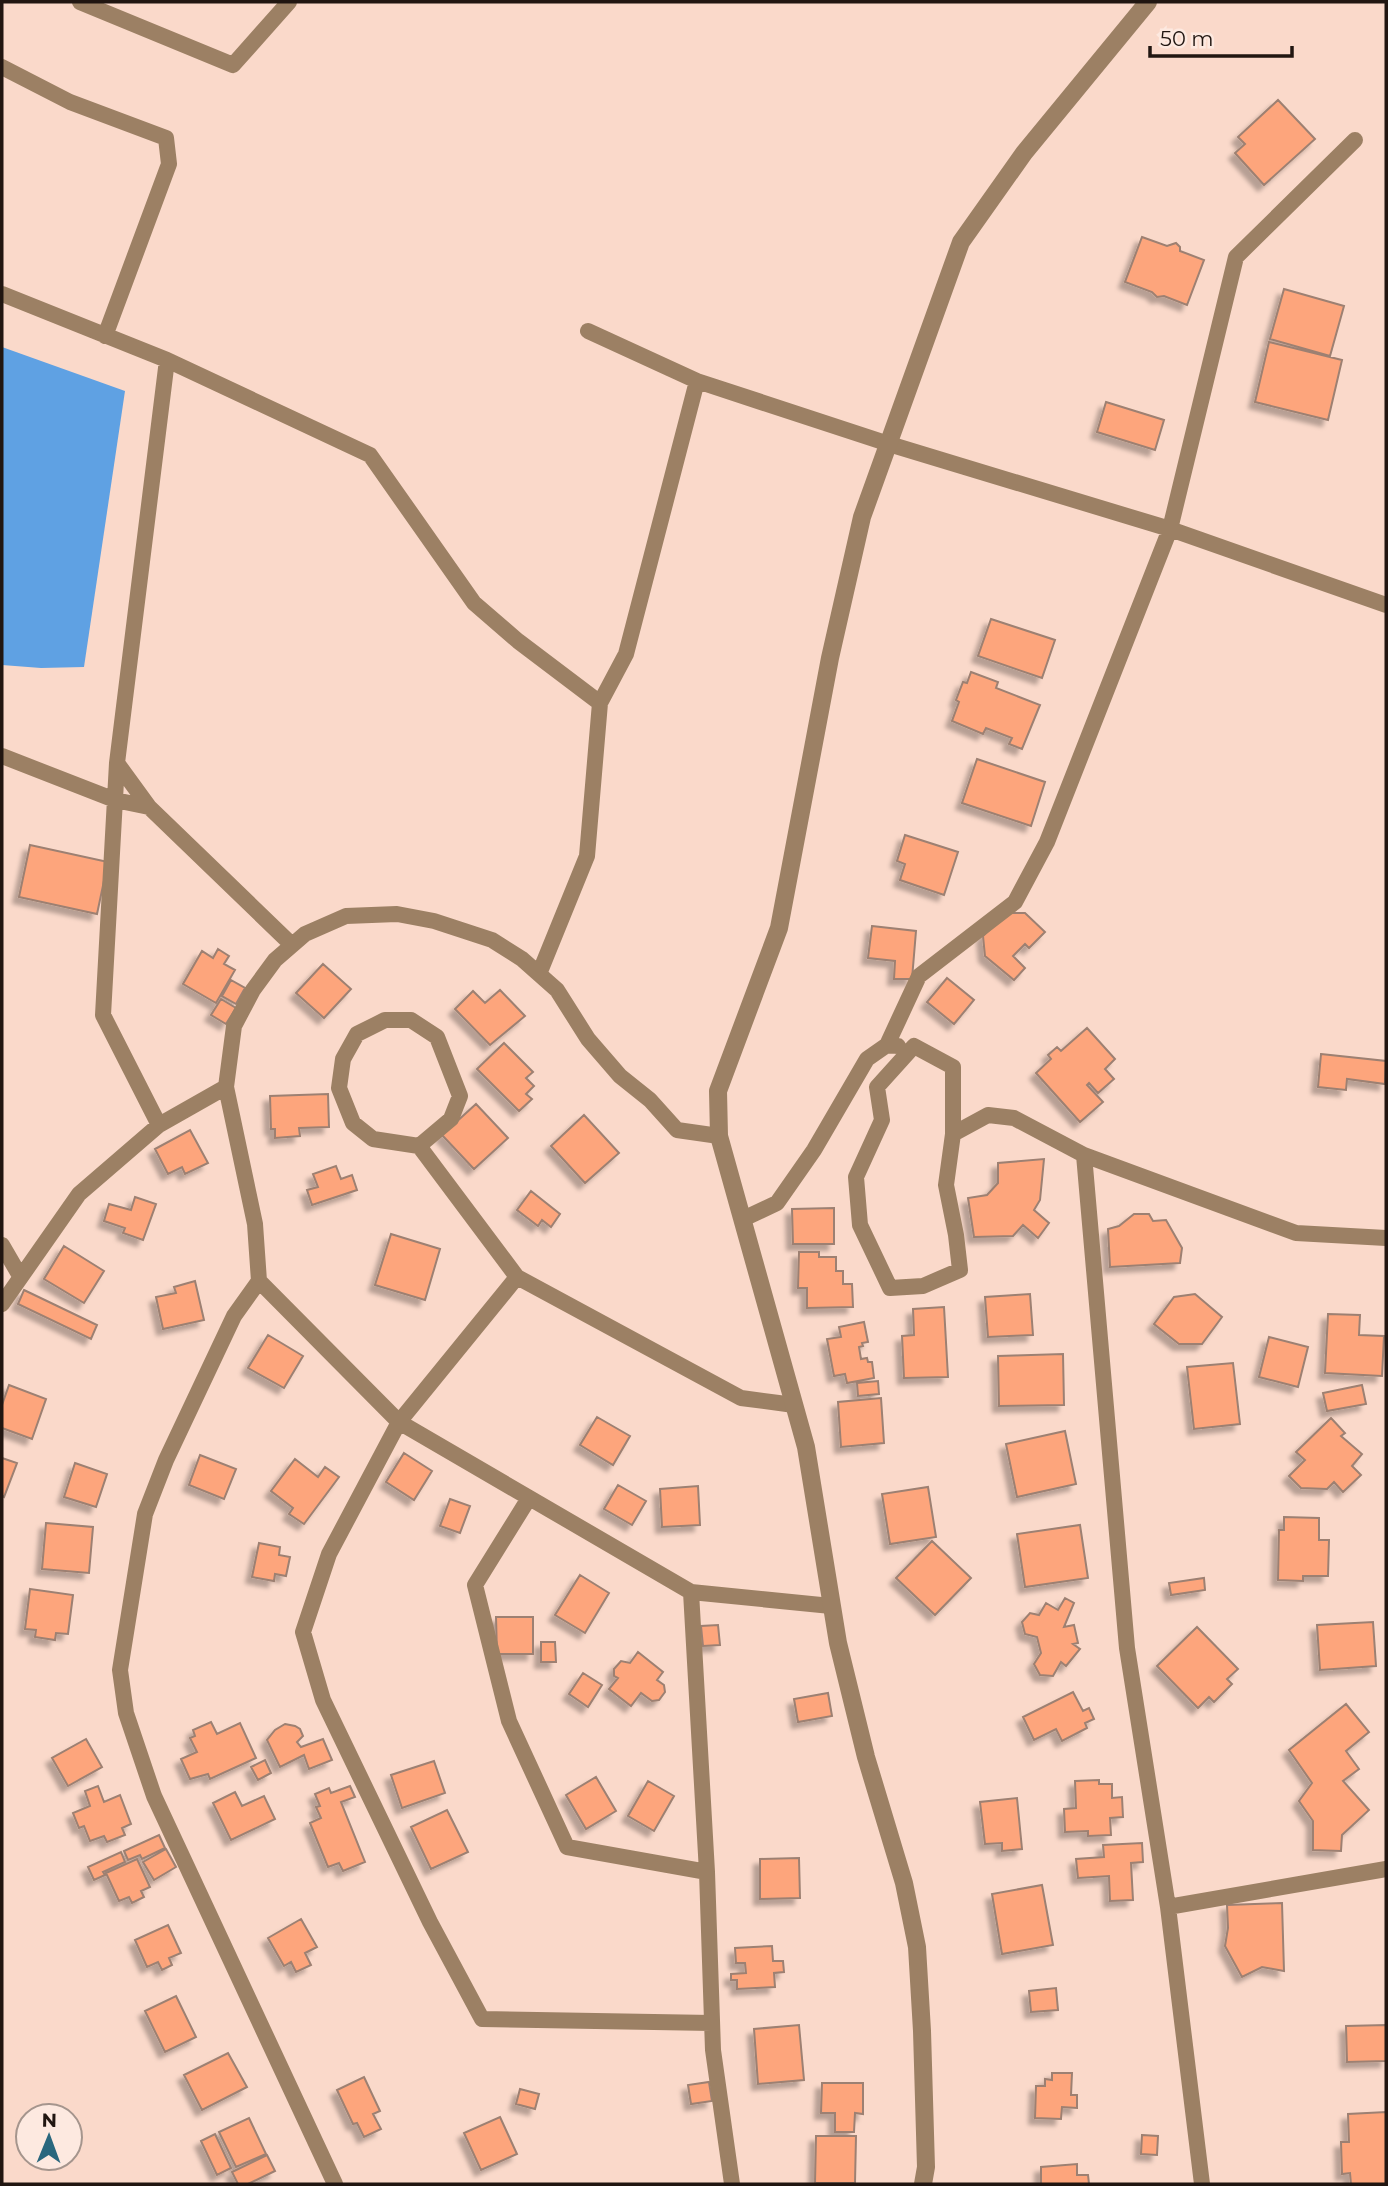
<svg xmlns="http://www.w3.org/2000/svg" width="1388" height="2186" font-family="Montserrat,sans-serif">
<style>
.water{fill:#5fa1e3}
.building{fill:#fda57b;stroke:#9d8072;stroke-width:2;filter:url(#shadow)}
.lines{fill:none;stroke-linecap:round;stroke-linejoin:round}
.minor{stroke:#9c8064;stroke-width:16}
.tertiary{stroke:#9c8064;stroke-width:18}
</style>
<defs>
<filter id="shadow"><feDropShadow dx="-6" dy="6" stdDeviation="2" flood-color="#0004"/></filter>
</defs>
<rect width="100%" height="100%" fill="#fad9ca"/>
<path class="water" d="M2 347 125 391 84 667 41 668 2 665Z"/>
<path class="building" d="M1278 100 1315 139 1264 185 1235 153 1245 144 1238 137Z
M1142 237 1167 246 1176 243 1180 247V251L1204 260 1187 305 1164 296 1157 297 1152 292 1125 282Z
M1284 289 1344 306 1330 356 1270 339Z
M1269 342 1342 360 1328 420 1255 402Z
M1106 402 1164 420 1155 450 1097 432Z
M991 619 1055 640 1042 678 978 656Z
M971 672 998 682 996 688 1040 705 1022 749 1009 744 1012 738 986 728 983 734 952 721 959 702 956 700 963 682 967 683Z
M977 759 1045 782 1031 826 962 803Z
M905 835 958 852 944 895 900 880 905 864 897 861Z
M30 845 108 862 97 914 19 897Z
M1007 913H1025L1045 932 1029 948 1025 944 1013 956 1025 968 1014 980 985 956 983 936Z
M872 926 916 931 912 979H894L895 961 868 958Z
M218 949 229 956 224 964 235 970 216 1003 183 984 202 951 213 958Z
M323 964 351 989 324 1018 296 993Z
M947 978 974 1000 954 1024 927 1002Z
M231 980 245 988 236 1004 222 996Z
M500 990 525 1016 490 1045 455 1009 473 991 485 1003Z
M221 999 236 1008 226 1024 211 1015Z
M1087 1028 1115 1059 1105 1069 1114 1079 1098 1093 1089 1083 1087 1085 1103 1102 1080 1122 1036 1073 1051 1059 1048 1055 1057 1047 1061 1051Z
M504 1043 533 1072 526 1078 534 1086 526 1094 532 1099 519 1111 477 1069Z
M1321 1054 1386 1061 1385 1084 1347 1079 1346 1090 1318 1087Z
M328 1094 329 1127 299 1128 300 1136 275 1138V1129H271L270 1096Z
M476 1104 508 1138 474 1169 442 1135Z
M584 1115 619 1153 585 1183 551 1146Z
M190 1130 208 1163 185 1174 182 1167 168 1174 155 1149Z
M1044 1159 1040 1200 1034 1210 1049 1223 1038 1238 1023 1225 1013 1236 974 1237 968 1198 987 1195 998 1183V1163Z
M336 1166 341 1179 352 1175 357 1190 312 1205 307 1190 318 1187 313 1174Z
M531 1191 560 1214 551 1227 542 1220 538 1226 517 1210Z
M135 1197 156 1204 143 1240 123 1233 125 1228 104 1221 109 1204 131 1210Z
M834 1208V1244H793L792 1209Z
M1134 1214H1149L1153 1221 1166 1220 1182 1248 1180 1263 1110 1267 1108 1229 1119 1226Z
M391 1234 440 1249 425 1300 375 1285Z
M64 1246 104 1271 84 1303 44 1279Z
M799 1252H819V1257H836V1271H843V1284H852L853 1307 807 1308V1288H798Z
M195 1281 204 1320 163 1329 156 1297 176 1293 174 1287Z
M24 1290 97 1325 91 1339 18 1304Z
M1030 1294 1033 1335 988 1337 985 1297Z
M1195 1294 1222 1317 1202 1344H1179L1154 1324 1174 1297Z
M944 1307 948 1377 904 1378 902 1336 914 1335 913 1309Z
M1328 1314 1360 1315 1359 1335 1384 1336 1382 1376 1325 1373Z
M864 1322 868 1342 862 1343 863 1346 859 1347 861 1359 867 1358 868 1362H872L874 1378 847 1383 845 1374 834 1376 827 1339 841 1337 839 1327Z
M268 1335 303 1356 284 1388 248 1368Z
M1269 1337 1308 1347 1298 1387 1259 1377Z
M1063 1354 1064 1405 999 1406 998 1356Z
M1233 1363 1240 1424 1194 1429 1187 1367Z
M878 1381 879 1394 858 1396 857 1383Z
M9 1385 46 1399 32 1439 2 1428V1405Z
M1362 1385 1366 1404 1327 1411 1323 1393Z
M881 1398 884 1443 841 1447 838 1402Z
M597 1417 630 1436 613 1465 580 1445Z
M1331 1418 1345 1433 1341 1436 1362 1454 1352 1466 1361 1475 1343 1492 1334 1482 1327 1489 1301 1488 1289 1476 1305 1460 1296 1452Z
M1065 1431 1076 1484 1017 1497 1006 1444Z
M404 1453 432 1471 414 1500 386 1482Z
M200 1455 236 1469 224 1499 189 1485Z
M2 1458 17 1463 4 1497 2 1496Z
M295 1459 318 1477 325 1467 339 1477 304 1524 289 1514 293 1508 271 1491Z
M75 1463 107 1474 96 1507 64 1497Z
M618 1485 646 1501 632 1525 604 1509Z
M698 1486 700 1525 662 1527 660 1489Z
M928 1487 936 1537 890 1544 882 1494Z
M450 1499 470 1506 460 1533 440 1526Z
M1284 1517 1319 1518V1540H1329L1328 1576H1303V1581L1278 1580 1279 1530H1284Z
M46 1523 93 1527 89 1573 42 1569Z
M1080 1525 1088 1578 1025 1587 1017 1534Z
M932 1541 971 1578 935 1615 896 1578Z
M259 1543 280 1547 279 1555 290 1557 286 1576 275 1574 274 1581 252 1577Z
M580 1575 609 1593 585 1633 555 1615Z
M1204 1578 1205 1590 1171 1595 1169 1583Z
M30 1589 73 1595 68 1634 56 1633 55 1640 35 1637 36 1630 25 1629Z
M1065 1598 1074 1603 1064 1627 1074 1625 1078 1643 1073 1644 1080 1649 1066 1666 1061 1662 1053 1676 1040 1675 1034 1664 1041 1653 1037 1637 1025 1634 1022 1622 1030 1613 1039 1615 1046 1603 1058 1610Z
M496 1617H533V1654H497Z
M1373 1622 1376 1666 1320 1670 1317 1625Z
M718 1625 720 1645 703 1646 701 1626Z
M1197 1627 1238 1669 1227 1679 1232 1684 1214 1702 1209 1697 1198 1708 1157 1666Z
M541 1642H555L556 1662H541Z
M638 1652 663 1672 657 1680 664 1685 665 1692 659 1700 652 1701 641 1693 631 1706 609 1689 618 1678 614 1676V1669L621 1661 630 1663Z
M583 1673 602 1685 588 1707 569 1694Z
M1073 1692 1083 1711 1089 1708 1094 1719 1085 1723 1087 1728 1062 1741 1056 1729 1034 1740 1023 1717Z
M828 1693 832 1716 798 1722 794 1699Z
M1346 1704 1369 1732 1346 1751 1359 1769 1343 1781 1369 1810 1342 1835 1341 1851 1313 1850V1821L1299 1801 1312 1783 1289 1750Z
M211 1722 217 1734 240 1723 256 1758 210 1779 208 1774 190 1779 181 1759 197 1752 190 1738 195 1736 193 1730Z
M285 1724 295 1726 300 1729 303 1736 297 1742 301 1747 323 1739 332 1760 309 1769 304 1755 280 1767 267 1740 275 1730Z
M86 1739 102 1767 68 1786 52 1758Z
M265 1760 271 1773 258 1780 251 1767Z
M434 1761 445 1793 402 1808 391 1775Z
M596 1777 616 1811 586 1829 566 1795Z
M1099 1780V1784H1112V1798L1122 1797 1123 1817 1110 1818 1111 1835 1088 1836V1831L1065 1832 1064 1809 1076 1808 1075 1781Z
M648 1781 674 1796 654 1831 628 1816Z
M98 1786 104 1802 120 1795 131 1824 122 1828 125 1835 107 1842 104 1836 90 1841 84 1826 79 1828 73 1813 90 1806 85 1791Z
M350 1786 355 1797 341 1802 365 1862 343 1871 339 1863 328 1867 310 1823 321 1818 316 1807 320 1806 315 1794 329 1788 331 1793Z
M235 1792 242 1806 264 1796 275 1819 231 1840 213 1803Z
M1017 1798 1022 1849 1002 1851V1843L985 1844 980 1802Z
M447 1810 468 1852 431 1869 411 1827Z
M159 1835 165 1848 142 1859 140 1855 128 1860 124 1851Z
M1142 1843 1143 1862 1131 1863 1133 1900 1110 1901 1109 1876 1078 1878 1076 1859 1104 1857 1103 1845Z
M166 1849 176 1867 154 1880 143 1862Z
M121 1852 125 1862 103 1872 105 1875 94 1880 88 1867Z
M799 1858 800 1898 760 1899V1859Z
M137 1859 150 1887 141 1891 144 1897 132 1903 129 1897 119 1901 106 1873Z
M1042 1885 1053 1945 1002 1954 992 1894Z
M1282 1903 1284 1971 1262 1967 1242 1977 1225 1946 1228 1928 1227 1905Z
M301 1919 317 1947 305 1953 311 1965 296 1972 291 1962 284 1966 268 1938Z
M168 1925 181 1953 169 1958 172 1965 162 1970 158 1962 147 1967 135 1940Z
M772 1946 773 1961H783L784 1972 774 1973 775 1987 737 1989V1980H731V1974L746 1973 745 1963H736L735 1948Z
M1056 1988 1058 2010 1031 2012 1029 1991Z
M176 1996 196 2037 165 2052 145 2011Z
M799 2025 804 2080 758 2084 754 2029Z
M1386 2025V2061L1347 2062 1346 2026Z
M228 2053 247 2087 202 2110 184 2075Z
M1052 2073H1072L1071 2095H1077V2108L1062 2107 1061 2119 1035 2118 1036 2086H1045V2079L1052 2080Z
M364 2077 380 2111 373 2114 381 2129 364 2137 357 2123 353 2124 337 2090Z
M709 2082 712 2101 691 2104 688 2085Z
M822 2083H863V2114L855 2113 854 2132H835V2113H821Z
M520 2089 539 2094 535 2109 516 2104Z
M1386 2112V2184H1351L1350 2173 1342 2174 1341 2142H1349L1348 2114Z
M500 2117 517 2154 481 2170 464 2133Z
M249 2118 266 2154 236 2167 219 2132Z
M215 2134 231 2168 217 2175 201 2141Z
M1142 2135 1158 2136 1157 2155 1141 2154Z
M816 2136H856L855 2183H815Z
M267 2155 275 2171 248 2184H238L232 2172Z
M1077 2164V2175H1088L1089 2184H1041V2167Z"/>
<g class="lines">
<path class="minor" d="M80 2 233 65 289 2
M2 67 70 102 166 138 169 164 105 336
M1355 140 1236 257 1170 529 1386 605
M2 294 167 360
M588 331 697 381
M2 756 115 800 149 807
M117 763 167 360 370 455 474 603 518 641 600 703
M539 974 587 856 600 703 626 654 697 381 889 444 1170 529 1047 842 1015 902 919 976 887 1045
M226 1087 159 1125 103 1015 117 763 149 807 291 944
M953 1134V1067L914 1046 877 1087 882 1120 856 1177 860 1225 890 1288 923 1286 960 1270 956 1235 946 1185 953 1134 988 1115 1014 1118 1084 1155 1127 1648 1168 1907 1386 1869
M419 1146 373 1139 353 1123 339 1088 343 1059 357 1034 385 1020H411L437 1037 460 1096 451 1119 419 1146 517 1277 741 1398 794 1405
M1084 1155 1296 1233 1386 1238
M743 1219 777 1203 814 1150 867 1059 887 1045 898 1046
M2 1245 20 1276
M517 1277 399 1422 691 1592 831 1606
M259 1281 399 1422 329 1554 303 1632 323 1700 430 1922 482 2019 712 2023
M2 1304 79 1194 159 1125
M529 1498 475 1585 509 1721 567 1847 707 1872
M691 1592 707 1872 713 2050 732 2184
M1168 1907 1202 2184
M335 2184 154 1796 126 1713 120 1670 145 1514 166 1460 234 1316 259 1281 255 1224 226 1087 234 1026 253 990 275 960 305 934 346 916 397 914 434 921 492 940 522 959 557 990 588 1039 620 1076 650 1100 677 1130 719 1136"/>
<path class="tertiary" d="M923 2184 926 2167 922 2031 917 1947 904 1883 866 1757 838 1643 806 1447 719 1136 718 1091 779 928 830 658 862 517 961 242 1024 153 1148 2"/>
</g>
<rect width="1388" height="2186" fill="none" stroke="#211611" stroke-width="7"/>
<g transform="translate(49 2137) rotate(1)"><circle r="33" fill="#fde9e0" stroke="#a5958d" stroke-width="2"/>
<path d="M0-5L12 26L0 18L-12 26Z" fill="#2a677e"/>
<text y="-10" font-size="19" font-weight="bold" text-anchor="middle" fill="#211611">N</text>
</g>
<path d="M1150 46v10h142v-10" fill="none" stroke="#211611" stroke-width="3.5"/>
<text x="1160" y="46" font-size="21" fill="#211611" stroke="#fde9e0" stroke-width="5" paint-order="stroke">50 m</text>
</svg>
